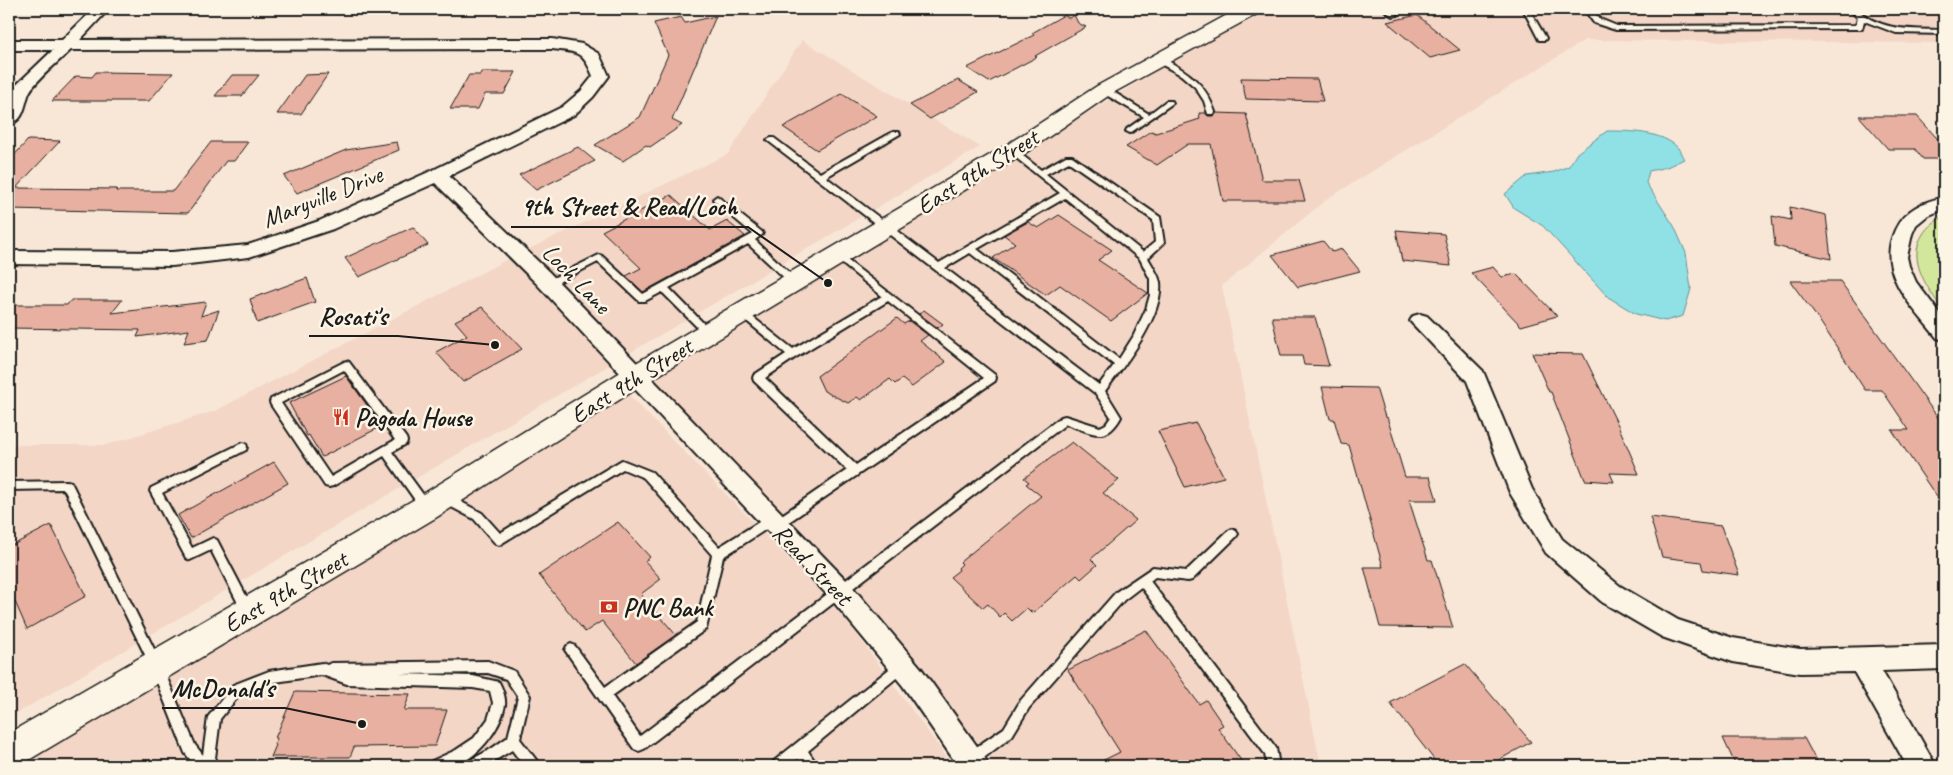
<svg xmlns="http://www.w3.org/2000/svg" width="1953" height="775" font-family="Caveat,sans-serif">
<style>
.built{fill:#f3d6c6}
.green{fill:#d2e79c;stroke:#77825c}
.water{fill:#8fe1e5;stroke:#619295}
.building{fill:#e8b0a0;stroke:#1c1c1c}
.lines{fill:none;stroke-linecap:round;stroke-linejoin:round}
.lane-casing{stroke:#1c1c1c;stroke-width:4}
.street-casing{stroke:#1c1c1c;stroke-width:4}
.secondary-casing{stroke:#1c1c1c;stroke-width:3}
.lane{fill:#fcf5e5;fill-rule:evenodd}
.street{fill:#fcf5e5;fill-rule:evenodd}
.secondary{fill:#fcf5e5;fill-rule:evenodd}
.labels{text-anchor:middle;stroke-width:5;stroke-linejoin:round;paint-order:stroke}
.street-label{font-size:25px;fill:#1c1c1c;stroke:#fcf5e5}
.poi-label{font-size:25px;font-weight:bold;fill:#1c1c1c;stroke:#fcf5e5;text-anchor:start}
.leader{fill:none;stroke:#1c1c1c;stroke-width:2}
.callout-dot{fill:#1c1c1c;stroke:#fcf5e5;stroke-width:2}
.callout-label{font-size:26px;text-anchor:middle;font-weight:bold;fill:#1c1c1c;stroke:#fcf5e5;stroke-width:5;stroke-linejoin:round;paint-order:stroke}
</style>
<rect width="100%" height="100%" fill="#f8e7d7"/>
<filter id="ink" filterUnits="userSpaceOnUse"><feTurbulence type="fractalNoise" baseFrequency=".02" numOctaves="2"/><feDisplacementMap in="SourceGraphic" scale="10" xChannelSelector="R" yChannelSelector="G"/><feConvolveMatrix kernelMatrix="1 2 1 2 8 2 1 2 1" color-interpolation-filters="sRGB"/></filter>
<g filter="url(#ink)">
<path class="built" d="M1272 9H1944V43L1585 40 1327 199 1222 286 1321 766H994L985 751 827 559 652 377 1184 54Z
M802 40 980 147 9 718V445H106L215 411 508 259 728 154Z
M626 392 839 610 942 751 950 766H9Z"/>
<path class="green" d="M1944 217V311C1928 289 1906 260 1923 234 1928 226 1936 220 1944 217Z"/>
<path class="water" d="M1607 131C1628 131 1662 131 1678 148 1680 151 1682 156 1684 159L1667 167 1649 171 1646 183 1674 226 1686 253 1691 289 1683 316 1665 321 1636 314 1608 297 1543 226 1514 208 1505 194 1527 176 1554 172 1569 166 1577 153Z"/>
<path class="building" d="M1064 15 1069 18 1074 15 1078 23 1086 27 1035 56 1037 57 989 82 967 68 1034 35 1032 33Z
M1417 15 1460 50 1430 58 1387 22Z
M716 16 672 120 682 125 650 147 646 145 623 161 595 145 640 117 668 55 654 23 681 17 685 23Z
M96 72 173 73 149 101H52L76 76 92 77Z
M481 72H516L504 94H485L478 109H450L469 75H480Z
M328 74 301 114H277L305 75Z
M232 75H259L242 96H215Z
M1241 78 1317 79 1323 101 1246 99Z
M958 80 978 92 930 119 910 105Z
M842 94 877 116 817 150 783 127Z
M1199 113H1206L1208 116H1214L1216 113 1246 114 1262 180H1299L1305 201H1223L1211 144H1188L1157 165 1126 147 1151 131 1156 133 1200 119Z
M1859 116H1917L1944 146V159H1923L1915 149H1888Z
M28 140 60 141 16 188 117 189 116 191H173L211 142H248L234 161H226L188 213 9 209V161Z
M397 142 399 150 297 193 284 176 346 150Z
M578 147 595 161 536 190 519 175Z
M671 195 710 230 727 221 745 236 643 292 626 276 641 268 602 231Z
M1790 207 1826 215 1831 259 1775 246 1772 216 1791 220Z
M1059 215 1112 250 1098 260 1148 293 1111 321 1060 285 1046 295 993 258 1015 243 1004 235 1028 222 1038 228Z
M413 227 428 245 359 277 345 258Z
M1396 230 1444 234 1451 266 1402 261Z
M1323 241 1332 252 1342 249 1360 271 1298 287 1272 255Z
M1493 267 1502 277 1516 274 1557 316 1521 326 1471 273Z
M307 278 315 302 257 323 250 299Z
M1790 281H1840L1944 426V508L1892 430H1909L1882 390H1865L1819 320Z
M71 300H122L112 313 206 302 201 316 219 310 208 340 184 343 189 330 137 337 140 330 9 328V305H67Z
M482 307 522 349 463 382 436 352 467 335 455 321Z
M924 310 943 324 938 328 919 314Z
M1272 317H1315L1329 366 1304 365 1302 356H1281Z
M897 318 904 324 909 321 928 335 920 341 946 362 912 387 902 379 895 384 890 379 861 400 857 397 848 403 824 391 817 376Z
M1532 353 1583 354 1618 425 1639 474 1610 473 1614 482 1585 480 1551 392H1549Z
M346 376 382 426 322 457 309 435 307 436 289 403Z
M1322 387 1376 388 1385 417H1387L1405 477H1430L1437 500H1409L1428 560H1432L1453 628 1380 627 1364 567H1383L1349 445 1341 444 1334 419H1330Z
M1196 423 1224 477 1185 487 1158 431Z
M1072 442 1119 480 1103 493 1136 520 1091 559 1097 565 1081 579 1077 575 1035 611 1031 612 1027 608 1012 621 1004 613 1000 617 988 604 983 608 950 577 959 570 958 568 962 564 960 562 1041 496 1026 484 1029 482 1024 478Z
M274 462 288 483 191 538 178 515Z
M1650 517 1721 526 1739 575 1703 570 1701 562 1662 557Z
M618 522 650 557 645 561 661 579 641 594 676 635 636 663 602 621 585 632 539 575Z
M51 525 86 596 27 629 9 588V547Z
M1146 630 1199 704 1206 700 1223 725 1218 728 1245 766H1092L1120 752 1068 670Z
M1465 664 1531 742 1488 766H1439L1390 703Z
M295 692 410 694 404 710H447L435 746 354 747 350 757H271L276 745H274L277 738H275Z
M1723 738H1804L1819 766H1736Z"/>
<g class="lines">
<g class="lane-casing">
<path id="lane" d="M1383 9H1391L1398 15 1392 16Z
M1523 9H1529L1546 38 1545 40H1539Z
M1584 9H1591L1600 19 1617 26 1856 25 1858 18 1849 9H1857C1880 32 1914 29 1944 30V34L1896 33 1864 21 1862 29H1859L1616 30 1594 23Z
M1155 57H1161C1188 72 1205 82 1215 112L1214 114H1208L1204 101 1195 87 1181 75 1155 61Z
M1101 88H1107L1149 114 1166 101H1172L1173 103 1130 133 1126 131 1127 129 1144 117 1101 92Z
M893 132H899L900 134 826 177 939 263 1060 193 1010 153V149L1013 148 1041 170 1066 156H1072L1160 217 1164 243 1148 258C1152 265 1158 274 1160 282 1164 316 1124 366 1105 391L1121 417C1106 445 1091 432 1066 424L644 749 639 751 634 749 565 650 567 646 571 644 575 646 605 687 697 622 712 555 644 478 623 469 499 545 495 543 474 519 442 502 441 499 442 496 446 494 450 496 482 513 500 533 622 460 652 472 719 547 767 517 771 515 776 519 847 470 754 381 753 378 754 375 786 354 737 313 739 311H745L793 349 882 296 835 258 834 256 835 254 838 253 995 375 996 378 995 381 780 528 776 530 771 526 723 557 706 629 612 696 640 736 1061 417 1065 416 1100 427 1106 424 1111 417 1096 394 767 140 771 138H774L820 173ZM1069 162 1153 220 1155 242 1143 252 1046 174ZM1065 198 1140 259 1150 279V295L1146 309 1133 337 1119 359 977 249ZM970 253 1114 365 1099 385 945 268ZM888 301 984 378 856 465 765 378 796 357Z
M717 196 762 232 763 234 755 240 799 282 794 285 791 284 748 244 669 288 711 331 713 333 711 335H705L662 292 645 301H639L598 262 551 286H545L543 284 545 282 599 255 602 256 643 294 753 234 714 201 713 199Z
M346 361 349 362 406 438 407 441 406 444 392 452 430 504 431 507 430 510 426 512 422 510 384 456 333 486 329 487 325 486 271 405 270 402 271 399ZM344 370 395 440 331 477 281 403Z
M242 443 246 444 247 447 246 450 162 493 192 548 213 538 217 540 254 611 252 615 248 616 244 615 211 550 190 560 186 558 150 491 151 488Z
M67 481 71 482 160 661 195 745 203 755 208 717 233 685 269 671 322 663 327 665 331 663 488 661 514 671 530 696 520 739 537 761 538 766H524L512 750 486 766H468L469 761 491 749 508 737 518 697 506 679 488 673 399 674 473 676 499 682C502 688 506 698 505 705 501 729 476 762 450 766 444 767 436 766 431 766L432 761 456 750 474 738 488 719 493 703 490 691 473 688 347 684 322 675 269 683 241 693 220 719 214 766H195L185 753 151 667 64 489 9 490V482Z
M1232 529 1236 531 1238 534 1236 537 1192 580 1188 581 1155 577 1150 581 1276 748 1279 766H1267L1265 754 1141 587 1124 600 1029 708 1012 736 976 764 971 765 966 764 965 759 966 754 1004 728 1021 700 1116 592 1153 567 1186 571 1228 531Z
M902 660 906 662 908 666 906 670 808 751 818 766H804L798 759 789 766H773L774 761 898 662Z"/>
</g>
<g class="street-casing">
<path id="street" d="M94 9H109L80 40 552 39 582 44 599 54 609 76 593 97 574 115 449 176 549 272 850 584 921 668 984 756 988 766H958L903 686 832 600 535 282 435 183 333 229 249 257 172 266 9 264V251L172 252 248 245 319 221 431 171 562 107 581 91 593 76C583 51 577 52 552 49L71 50C61 59 34 82 29 93 24 105 25 121 9 124V92L53 50H9V40H62Z
M1944 197V209L1927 216 1916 225 1912 234 1907 257 1909 266 1916 282 1944 319V340L1937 338C1913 307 1875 273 1895 230 1905 209 1923 202 1944 197Z
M1420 314 1427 316 1483 371 1532 489 1562 539 1620 586 1678 620 1733 638 1800 649 1944 645V669L1882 671 1936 766H1907L1854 672 1800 673 1733 662 1662 637 1602 602 1546 553 1510 493 1467 381 1410 321 1413 316Z"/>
</g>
<g class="secondary-casing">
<path id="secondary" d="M1238 9H1262L1259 13 1111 94 1021 156 644 384 437 517 22 764 9 766V733L415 499 624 370 1005 146 1097 86Z"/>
</g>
<use href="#lane" class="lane"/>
<use href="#street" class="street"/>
<use href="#secondary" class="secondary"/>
</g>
</g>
<defs>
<g id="restaurant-bare" transform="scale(1.35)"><path d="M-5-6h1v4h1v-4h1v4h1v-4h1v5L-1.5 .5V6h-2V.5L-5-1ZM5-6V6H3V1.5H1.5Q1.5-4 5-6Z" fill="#c8321e" stroke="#fcf5e5" stroke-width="2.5" paint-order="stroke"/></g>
<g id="bank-bare" transform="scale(1.35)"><path d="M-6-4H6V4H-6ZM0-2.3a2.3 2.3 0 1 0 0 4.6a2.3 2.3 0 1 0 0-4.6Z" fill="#c8321e" stroke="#fcf5e5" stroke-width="2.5" paint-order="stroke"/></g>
</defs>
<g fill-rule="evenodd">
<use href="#restaurant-bare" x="341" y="417"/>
<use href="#bank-bare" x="609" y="607"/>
</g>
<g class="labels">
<g class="street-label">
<text transform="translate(977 171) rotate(-32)" y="9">East 9th Street</text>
<text transform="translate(322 196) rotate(-22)" y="9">Maryville Drive</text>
<text transform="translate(577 278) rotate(46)" y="9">Loch Lane</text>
<text transform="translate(631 380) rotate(-32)" y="9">East 9th Street</text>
<text transform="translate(813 564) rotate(46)" y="9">Read Street</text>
<text transform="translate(285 591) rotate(-30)" y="9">East 9th Street</text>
</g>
<g class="poi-label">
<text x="355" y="426">Pagoda House</text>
<text x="623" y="616">PNC Bank</text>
</g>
</g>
<path class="leader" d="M828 283L748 227H511M495 345L398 336H309M362 724L285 708H162"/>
<g class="callout-dot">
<circle cx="828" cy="283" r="5"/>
<circle cx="495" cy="345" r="5"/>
<circle cx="362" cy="724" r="5"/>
</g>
<g class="callout-label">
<text x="629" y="215">9th Street &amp; Read/Loch</text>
<text x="353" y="325">Rosati's</text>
<text x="223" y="697">McDonald's</text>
</g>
<rect width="1953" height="775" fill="none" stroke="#fcf5e5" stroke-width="30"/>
<rect x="15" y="15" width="1923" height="745" fill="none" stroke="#1c1c1c" stroke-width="2" filter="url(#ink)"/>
</svg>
